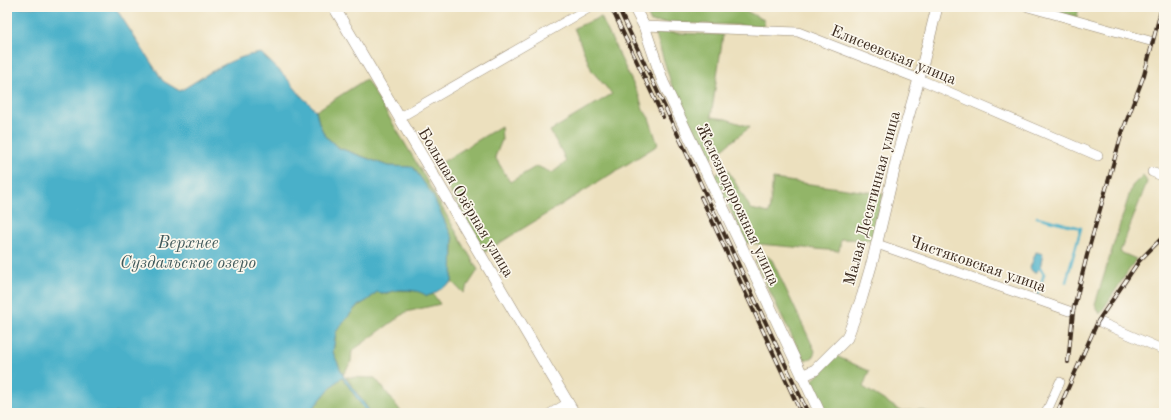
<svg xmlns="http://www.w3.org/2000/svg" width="1171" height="420" font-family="'Old Standard TT',serif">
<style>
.forest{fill:#92b568;stroke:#667043}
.water{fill:#4ab0c9;stroke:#426d74}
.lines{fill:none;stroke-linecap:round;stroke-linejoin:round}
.stream{stroke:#4ab0c9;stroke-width:2.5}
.minor-casing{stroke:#94856e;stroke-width:10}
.tertiary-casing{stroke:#94856e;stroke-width:12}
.minor{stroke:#fff;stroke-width:9}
.tertiary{stroke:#fff;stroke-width:11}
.rail-casing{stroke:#3b2a1e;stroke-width:4}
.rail{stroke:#fbf7ec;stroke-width:2.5;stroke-dasharray:8;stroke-linecap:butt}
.labels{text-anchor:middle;stroke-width:3.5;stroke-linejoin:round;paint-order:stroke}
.street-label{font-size:16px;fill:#3b2a1e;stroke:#fbf7ec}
.water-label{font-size:17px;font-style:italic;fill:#40595a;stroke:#fbf7ec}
</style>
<rect width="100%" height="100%" fill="#fbf7ec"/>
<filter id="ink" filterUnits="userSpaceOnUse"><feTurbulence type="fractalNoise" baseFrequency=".025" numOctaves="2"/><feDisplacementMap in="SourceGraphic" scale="8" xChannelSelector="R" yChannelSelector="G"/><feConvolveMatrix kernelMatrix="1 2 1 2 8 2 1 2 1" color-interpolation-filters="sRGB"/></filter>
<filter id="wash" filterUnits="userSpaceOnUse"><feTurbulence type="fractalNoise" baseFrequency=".012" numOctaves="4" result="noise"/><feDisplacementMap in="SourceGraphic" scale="16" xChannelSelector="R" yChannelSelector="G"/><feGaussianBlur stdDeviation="0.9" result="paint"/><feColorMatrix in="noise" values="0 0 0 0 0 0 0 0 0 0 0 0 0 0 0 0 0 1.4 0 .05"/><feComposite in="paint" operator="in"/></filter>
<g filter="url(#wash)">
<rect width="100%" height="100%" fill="#ece0be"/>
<path class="forest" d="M644 7H738L764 20V26L651 22Z
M1059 7H1079L1077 17 1058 12Z
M601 17 639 96 643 109 649 118 658 145 485 252 434 164 441 163 501 126 502 140 495 157 510 182 537 166 552 173 566 162 562 152 550 131 612 94 592 71 574 28Z
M655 32 723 35 711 117 726 119 750 127 706 162 671 83Z
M366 79 413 157 478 270 463 293 452 282 453 239 432 194 412 167 388 166 340 148 325 136 319 123 316 111Z
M727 169 751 209 769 213 773 179 883 194 872 240 841 239 839 251 747 243 713 176Z
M1143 175 1147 182 1120 252 1136 259 1100 314 1095 304 1132 186Z
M758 256H767L772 260 815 351 813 357 808 360 803 359 755 261Z
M398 290 420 291 427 296 433 294 440 304 406 312 352 351 351 362 343 375 333 353 336 332 356 307 368 300 377 292 384 294Z
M836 356 869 371 863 387 901 411 920 410 932 413H822L811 389 812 381Z
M342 377 367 413H309L331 387Z
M346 377 375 378 384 389 402 413H371Z"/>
<path class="water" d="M7 7H115L163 81 180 91C207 75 229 57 261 53L285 76 303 98 310 104 316 111 319 123 325 136 339 148 388 166 413 167 432 194 453 239 452 282 433 294 427 296C419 290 409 290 399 290 389 291 387 295 377 292L368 300 356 307 336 332 333 352 343 375 371 413H367L342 377 331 387 309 413H7Z
M1036 252 1043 254 1040 268 1036 272H1033L1030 268Z"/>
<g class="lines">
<path class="stream" d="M1037 217 1081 228 1066 282
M1037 296 1044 274 1040 268"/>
</g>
</g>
<g filter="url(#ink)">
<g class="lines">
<g class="minor-casing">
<path id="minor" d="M1028 7 1150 41
M644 26 798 32 919 79 1098 156
M399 118 589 8
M1152 172 1164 177
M877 244 1069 311
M1102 323 1164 350
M551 413 568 403
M1046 413 1060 382"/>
</g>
<g class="tertiary-casing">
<path id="tertiary" d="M334 7 574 413
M634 7 644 26 663 82 739 241 820 413
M802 376 815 370 847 338 862 297 873 259 899 149 919 79 937 7"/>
</g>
<use href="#minor" class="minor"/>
<use href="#tertiary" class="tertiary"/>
<g class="rail-casing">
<path id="rail" d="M611 7 663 117
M618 7 808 413
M701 197 801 413
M1068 362 1073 312 1087 255 1122 133 1144 75 1162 7
M1057 413 1098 321 1139 261 1164 236"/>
</g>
<use href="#rail" class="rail"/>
</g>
</g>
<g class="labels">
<g class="street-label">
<text transform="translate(894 54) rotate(22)" y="6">Елисеевская улица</text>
<text transform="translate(871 198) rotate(-75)" y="6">Малая Десятинная улица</text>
<text transform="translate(467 202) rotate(59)" y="6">Большая Озёрная улица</text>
<text transform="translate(739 204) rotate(65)" y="6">Железнодорожная улица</text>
<text transform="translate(978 263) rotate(19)" y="6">Чистяковская улица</text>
</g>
<g class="water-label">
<text x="188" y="248">Верхнее<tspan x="188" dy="20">Суздальское озеро</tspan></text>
</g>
</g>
<rect width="1171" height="420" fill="none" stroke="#fbf7ec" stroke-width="24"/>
</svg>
